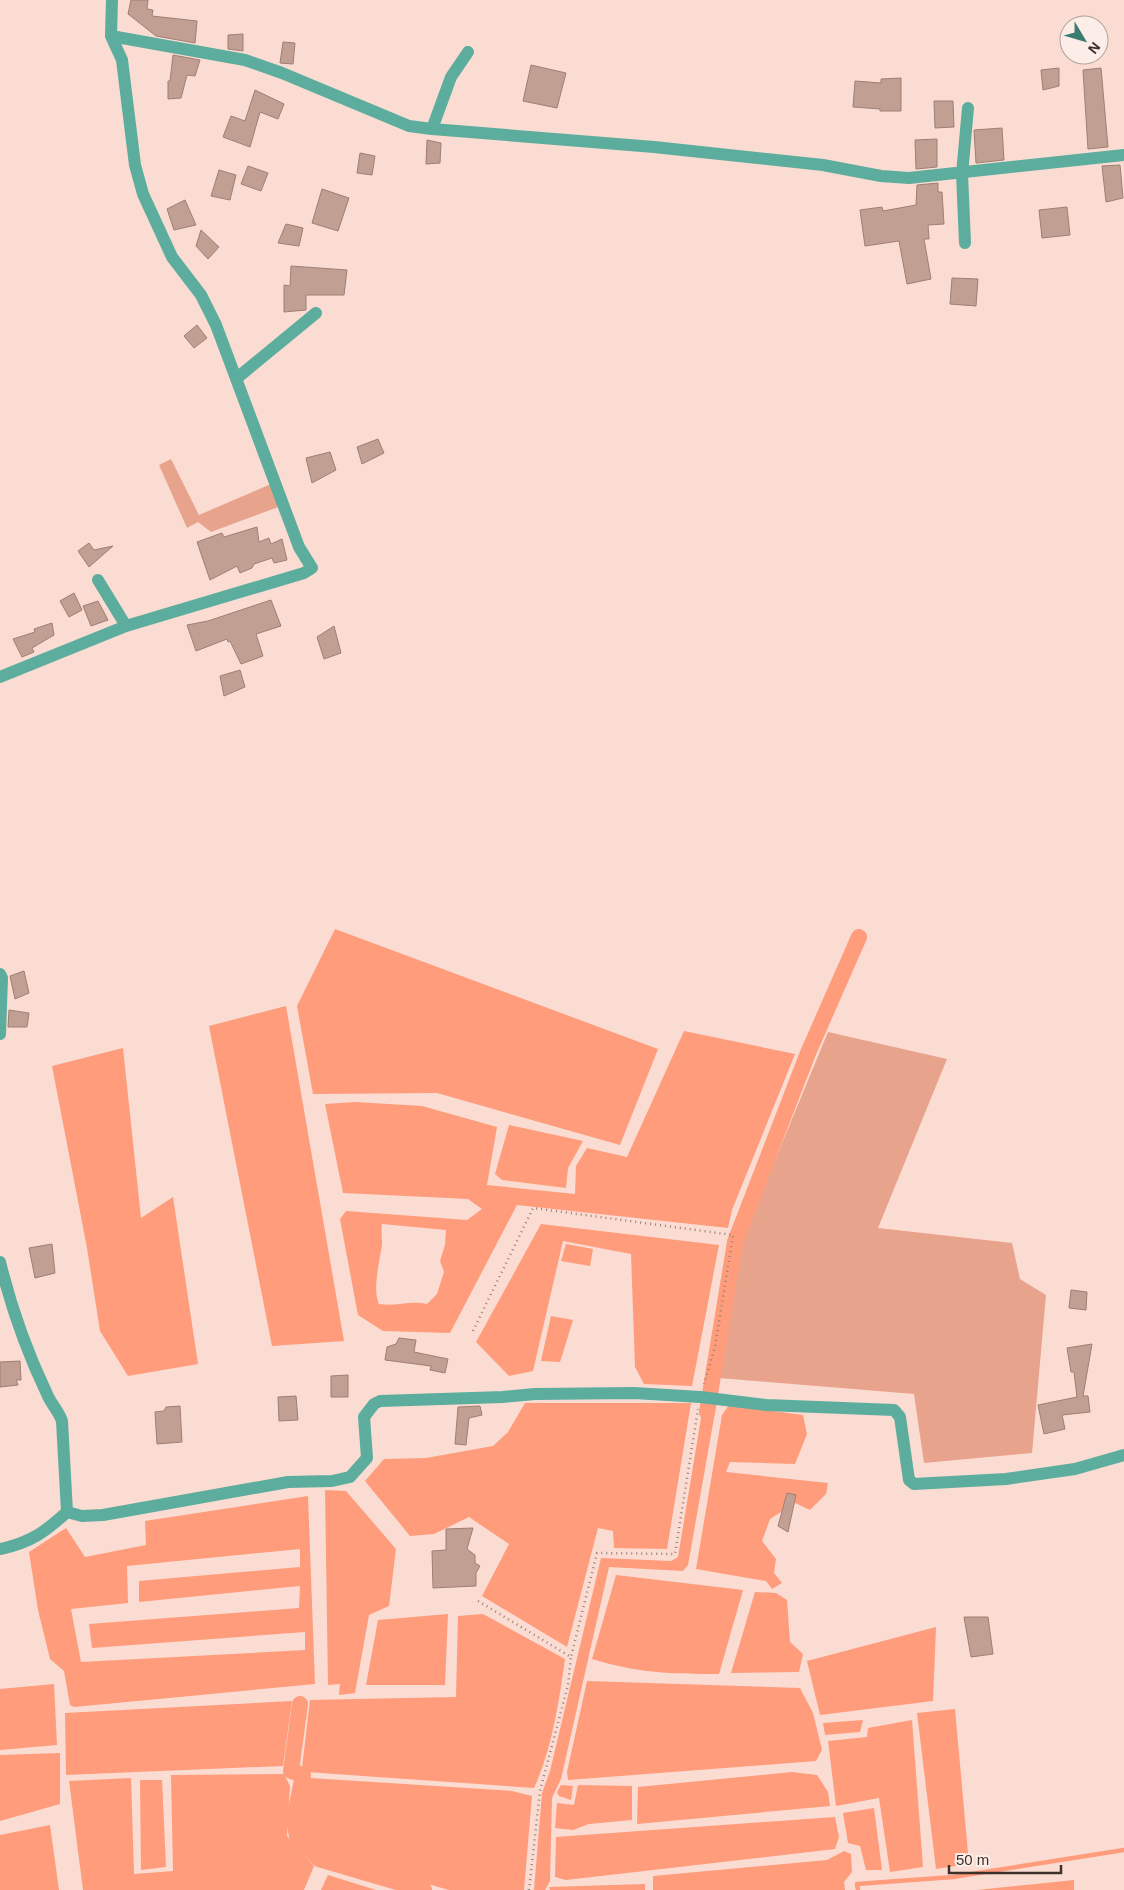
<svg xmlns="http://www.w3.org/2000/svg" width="1124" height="1890" font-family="Arial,sans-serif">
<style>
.green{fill:#e8a38c}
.water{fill:#fe9c7c;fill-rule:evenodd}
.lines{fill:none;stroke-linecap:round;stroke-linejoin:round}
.stream{stroke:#fe9c7c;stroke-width:4.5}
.canal{stroke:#fe9c7c;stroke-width:16}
.building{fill:#c29f93;stroke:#a07e73}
.path{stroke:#968079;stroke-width:2.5;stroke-dasharray:1 4;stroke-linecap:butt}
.minor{stroke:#5cad9d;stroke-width:12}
</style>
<rect width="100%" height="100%" fill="#fadcd2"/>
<path class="green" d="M171 459 199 515 271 484 281 506 211 532 198 522 187 528 159 465Z
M828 1032 947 1059 878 1228 1012 1243 1020 1279 1046 1295 1032 1453 924 1463 914 1394 719 1378 744 1235Z"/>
<path class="water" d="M335 929 658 1049 620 1145 437 1093 313 1094 297 1006Z
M286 1006 344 1341 272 1346 209 1026Z
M684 1031 795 1054 732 1210 728 1228 517 1205 450 1333 383 1331 358 1315 340 1219 346 1211 467 1220 482 1209 468 1199 343 1193 325 1104 355 1102 422 1106 497 1127 487 1185 575 1194 576 1166 587 1148 627 1157ZM382 1224 446 1230 445 1245 440 1261 444 1272 437 1294 427 1304C410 1300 396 1307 379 1304 372 1290 380 1260 382 1244 382 1237 381 1230 382 1224Z
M123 1048 141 1218 173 1197 198 1364 128 1376 100 1331 87 1248 52 1066Z
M509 1125 583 1141 568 1168 566 1188 502 1180 495 1174Z
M541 1224 719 1245 692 1386 644 1384 635 1367 631 1254 563 1241 533 1371 509 1376 476 1342Z
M566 1244 593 1249 590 1266 561 1261Z
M551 1316 573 1320 560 1362 541 1361Z
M704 1400 717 1401 688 1565 683 1571 609 1567 561 1779 552 1798 550 1881 545 1890H534L542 1793 550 1771 601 1558 671 1561 678 1557Z
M525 1403H691L667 1549 614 1548 613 1531 598 1528 567 1647 482 1596 509 1544 469 1517 434 1534 410 1536 365 1481 384 1459 426 1458 493 1446 508 1432Z
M729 1405 803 1415 807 1434 795 1464 730 1462 726 1472 828 1483 826 1494 810 1510 795 1503 770 1519 762 1541 776 1559 774 1573 782 1583 772 1589 766 1581 696 1569 722 1415Z
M325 1490 346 1491 396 1549 389 1606 369 1615 355 1693 339 1695 340 1684 328 1685Z
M308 1496 315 1684 74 1707 70 1705 64 1671 50 1659 38 1610 29 1552 66 1528 85 1557 146 1545 145 1521ZM300 1549V1567L139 1581V1602L300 1586 299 1608 89 1624 92 1648 305 1632V1650L81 1662 71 1609 128 1603 127 1566Z
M616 1575 743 1590 719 1674C671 1674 638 1673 592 1659Z
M755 1592 776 1593 787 1600 790 1642 803 1654 799 1672 731 1673Z
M448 1614 445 1685H366L378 1620Z
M483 1614 565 1659C559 1702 552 1749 534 1788L307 1772 302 1768 310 1700 456 1697 458 1616Z
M936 1627 933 1701 820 1715 807 1661Z
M587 1681 800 1688 813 1713 822 1750 816 1761 568 1780 567 1772Z
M54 1684 57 1745 0 1750V1689Z
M292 1701 283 1766 66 1775 65 1713Z
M955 1709 969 1864 936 1869 917 1713Z
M863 1720 860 1732 825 1735 823 1723Z
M912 1720 923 1867 890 1872 879 1798 836 1806 828 1741 867 1737 868 1728Z
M60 1753V1804L0 1821V1755Z
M792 1772 817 1775 828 1792 830 1806 637 1824 638 1787Z
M284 1774 290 1786 287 1836 314 1866 304 1890H83L69 1781 131 1778 134 1874 173 1871 171 1775Z
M310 1778 512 1791 532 1796 524 1890H449L323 1854 299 1829Z
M140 1780H162L166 1867 141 1870Z
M561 1785 573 1786 571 1800 559 1796 557 1792Z
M578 1785 632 1786V1820L589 1824 573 1830 555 1828 557 1803 574 1805Z
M874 1808 882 1870H866L860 1846 848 1843 843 1813Z
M835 1817 839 1837 835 1849 566 1880 555 1877 556 1837Z
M50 1825 59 1890H0V1835Z
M844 1851 851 1854 852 1872 844 1882 845 1890H653V1876L827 1860Z
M328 1875 376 1890H321Z
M1074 1880V1890H977Z
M645 1884V1890H550L549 1887Z"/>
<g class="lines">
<path class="stream" d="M858 1890 857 1884 953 1877 1124 1850"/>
<path class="canal" d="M707 1412 735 1242 808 1053 859 937
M300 1704 291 1771 303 1775 294 1820 297 1836 319 1859 424 1890"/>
</g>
<path class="building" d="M131 0H148L147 9 153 10 152 16 197 21 195 43 156 36 128 14Z
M243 34V51L228 49V35Z
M283 42 295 43 293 64 280 63Z
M173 55 200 60 195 76 187 75 181 98 168 99V81H170Z
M531 65 566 73 557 108 523 101Z
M1059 68V86L1043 90 1041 70Z
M1101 68 1108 147 1088 149 1083 70Z
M901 78V111H880V109L853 107 855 81 881 83V79Z
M255 90 284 104 278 119 260 112 250 147 223 137 231 116 245 121Z
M934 101H953L954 127 935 128Z
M1002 128 1004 160 976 163 974 130Z
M937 139V167L916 169 915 140Z
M427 140 441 143 440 163 426 164Z
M360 153 375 156 372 175 357 173Z
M1120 165 1123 198 1106 202 1102 166Z
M248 166 268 173 261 191 241 184Z
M219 170 236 175 230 200 211 196Z
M938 183V192H942L944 224 928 225 929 239H924L931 279 907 284 899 241 865 246 860 210 882 207 883 211 916 205 917 185Z
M322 189 349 198 338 231 312 223Z
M185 200 196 225 174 230 167 209Z
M1067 207 1070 235 1042 238 1039 210Z
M286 224 303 228 299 246 278 243Z
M201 230 219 247 208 259 196 246Z
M291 266 347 270 344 295H306V310L284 312V285L290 286Z
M952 278 978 279 976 306 950 304Z
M197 325 207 338 194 348 184 336Z
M378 439 384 453 362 464 357 447Z
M330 452 336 470 312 483 306 458Z
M257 527 259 542 269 538 271 544 282 539 287 560 274 563 272 558 254 564 252 568 240 573 237 566 210 580 197 542 222 533 224 537Z
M89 543 94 550 113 546 89 567 78 551Z
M74 593 82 610 69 617 60 601Z
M271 600 281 626 256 634 263 656 241 664 230 641 228 642 227 639 196 651 187 625 208 621Z
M98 601 108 620 91 626 83 606Z
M52 623 54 635 32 648 34 652 22 657 13 639 35 632 34 629Z
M334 626 341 653 324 659 317 637Z
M240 670 245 687 224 696 220 676Z
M24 971 29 993 15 999 10 976Z
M9 1010 29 1013 27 1027H8Z
M52 1244 55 1273 35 1278 29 1248Z
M1071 1290 1087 1292 1086 1310 1069 1308Z
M399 1338 416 1340 414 1352 448 1359 445 1373 430 1370 431 1366 385 1360 387 1347 396 1344Z
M1092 1344 1083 1396H1088L1090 1412 1062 1415 1065 1429 1044 1434 1038 1405 1077 1397 1074 1372H1071L1067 1348Z
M20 1361 21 1380H16L18 1385 0 1387V1362Z
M348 1375V1397H331V1376Z
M296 1396 298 1420 279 1421 278 1397Z
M180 1406 182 1442 157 1444 155 1412 164 1411 166 1407Z
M480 1406 482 1415 469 1418 466 1445 455 1444 458 1407Z
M787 1493 796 1495 788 1532 778 1526Z
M473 1528 467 1549 475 1555V1563L480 1566 476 1573V1586L433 1588 432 1551 446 1550V1529Z
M964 1617H988L993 1654 971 1657Z"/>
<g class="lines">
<path class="path" d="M473 1331 533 1208 733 1235 715 1347 704 1384
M478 1601 571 1657 597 1553 675 1554 698 1409
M529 1890 540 1791 568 1685 571 1657"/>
<path class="minor" d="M111 36 245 60 282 73 409 126 432 129 654 147 823 165 881 176 909 178 1124 155
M432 129 451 77 468 52
M965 243 962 174 968 108
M237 378 316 313
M98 580 126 626
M0 677 126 626 304 573 312 568 299 547 216 325 201 295 172 257 143 194 135 165 122 60 111 36 112 0
M0 974 2 978 0 1034
M0 1262C11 1307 27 1352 47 1394 51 1404 58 1410 62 1421L67 1512C45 1532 30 1543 0 1549
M67 1512 82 1516 103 1515 288 1482 332 1481 350 1477 367 1458 364 1417 374 1404 380 1401 503 1397 535 1394 634 1393 700 1397 766 1405 894 1410 900 1417 909 1480 914 1484 1006 1479 1075 1469 1124 1455"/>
</g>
<g transform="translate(1084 40) rotate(128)"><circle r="24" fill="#fcede8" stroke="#b0a19c"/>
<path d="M0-4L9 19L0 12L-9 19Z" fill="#3a7d70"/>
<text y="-8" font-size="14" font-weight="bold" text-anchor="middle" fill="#3d2f2a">N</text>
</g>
<path d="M949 1865v8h112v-8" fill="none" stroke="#3d2f2a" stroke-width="2.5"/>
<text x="956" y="1865" font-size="15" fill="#3d2f2a" stroke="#fcede8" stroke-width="4" paint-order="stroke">50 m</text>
</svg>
